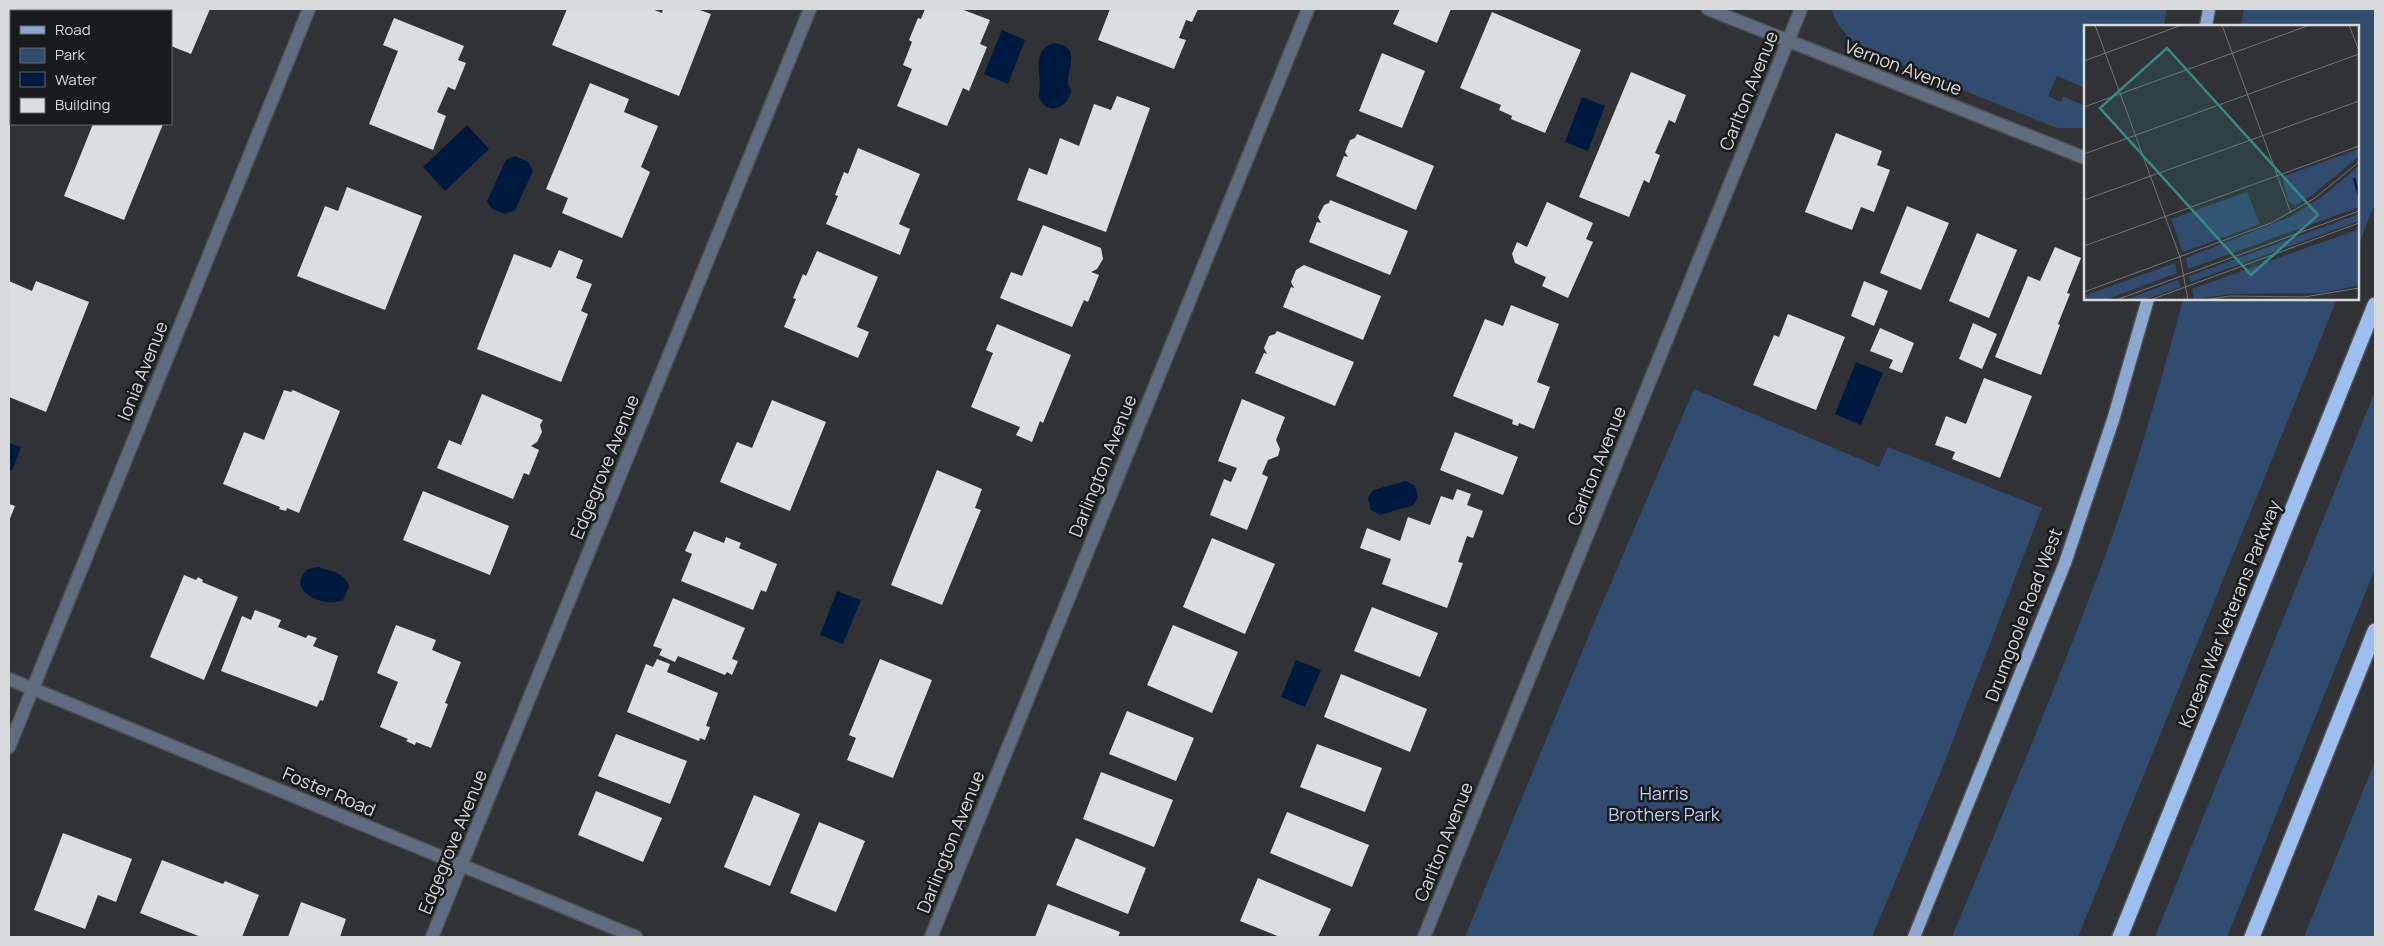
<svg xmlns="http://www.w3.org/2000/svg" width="2384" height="946" font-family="Manrope,sans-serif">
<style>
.green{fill:#324c70}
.water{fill:#00193f}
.building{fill:#dbdee1}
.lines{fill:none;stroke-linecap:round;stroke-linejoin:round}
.minor-casing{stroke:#4e5053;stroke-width:15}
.major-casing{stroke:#4e5053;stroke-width:15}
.highway-casing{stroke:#4e5053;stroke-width:18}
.minor{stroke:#606d81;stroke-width:12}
.major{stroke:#8ca8d0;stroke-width:12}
.highway{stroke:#9dbfef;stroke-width:15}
.labels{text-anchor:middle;stroke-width:5;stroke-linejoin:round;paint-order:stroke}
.street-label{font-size:18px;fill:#d8d9db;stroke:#191a1b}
.park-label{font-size:18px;fill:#b5d1fa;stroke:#191a1b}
.inset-river{fill:none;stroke:#00193f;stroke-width:2.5}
.inset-road{fill:none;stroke:#737577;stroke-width:1}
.view{fill:#378a84;fill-opacity:0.15;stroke:#378a84;stroke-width:2.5}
.inset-edge{fill:none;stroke:#d8d9db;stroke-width:2.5}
</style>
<rect width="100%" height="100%" fill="#303235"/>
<path class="green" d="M1831 9H2167L2164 26H2085V88L2057 76 2048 96 2061 102 2063 96 2085 106V128H2057L1871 53C1852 42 1838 30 1831 9Z
M2244 9H2375V203L2358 246V26H2241Z
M2183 299H2337L2078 937H1952C1999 823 2047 709 2091 594 2128 498 2157 398 2183 299Z
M1694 389 1879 467 1888 447 2042 508 1941 771 1872 937H1465L1591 630Z
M2375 391V569L2227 937H2155Z
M2375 761V937H2304Z"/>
<path class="water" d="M1002 30 1025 40 1008 84 984 74Z
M1055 43C1082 47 1067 68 1068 83 1068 86 1070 88 1071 90 1070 106 1050 116 1041 101 1037 95 1040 91 1040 85 1039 69 1034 47 1055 43Z
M1582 97 1605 106 1588 151 1565 142Z
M467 125 489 149 445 191 423 167Z
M515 156 528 162 533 171 515 210 505 214 492 209 487 201 506 160Z
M1856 362 1883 373 1861 425 1835 414Z
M9 443 21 447 12 471 9 470Z
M1406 481 1415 486 1418 497 1414 505 1380 515 1371 510 1368 498 1373 490Z
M318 567C330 571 345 572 349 587L343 600C325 609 283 590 308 569Z
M837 591 861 600 843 644 820 635Z
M1296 660 1321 670 1305 707 1281 697Z"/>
<path class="building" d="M140 9H210L191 54 171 46V11H139Z
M567 9H652L662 13 663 9H697L711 14 679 96 552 45Z
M925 9H961L990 20 980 44 987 47 969 91 963 88 947 126 897 106 912 69 903 65 912 42 909 40 918 18 921 19Z
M1110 9H1198L1192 22 1186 20 1179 38 1186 40 1174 69 1098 40Z
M1400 9H1451L1437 43 1393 24Z
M1492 12 1581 50 1545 133 1511 119 1512 116 1499 110 1501 105 1460 88Z
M394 18 464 46 458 60 466 63 455 90 448 87 437 112 446 116 433 150 369 124 398 51 383 45Z
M1382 53 1425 71 1402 128 1359 111Z
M1631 72 1686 95 1675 123 1669 120 1655 153 1660 155 1649 183 1644 180 1629 217 1579 197Z
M590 83 629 99 624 112 658 126 641 167 650 172 622 238 562 213 568 198 546 189Z
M1117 96 1150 108 1106 232 1017 200 1029 168 1047 175 1060 138 1079 146 1094 104 1111 110Z
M93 124H163L124 220 64 196Z
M1836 133 1882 151 1877 165 1890 170 1874 212 1861 207 1852 230 1805 212Z
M1357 134 1434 166 1416 210 1336 176 1344 156 1348 157 1345 152 1350 140 1355 138Z
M858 148 920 174 899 224 910 229 900 255 826 224 838 196 835 195 844 172 848 174Z
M347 187 422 216 385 310 297 276 325 206 338 211Z
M1330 200 1408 231 1390 275 1309 242 1317 222 1321 223 1318 217 1324 205 1329 203Z
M1547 202 1593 223 1586 239 1593 242 1568 298 1542 286 1546 277 1515 263 1512 254 1517 242 1527 247Z
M1907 206 1949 223 1921 290 1880 273Z
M1043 225 1101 248 1103 259 1097 269 1091 272 1099 275 1088 302 1084 300 1072 327 1000 298 1011 272 1022 276Z
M1977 233 2017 250 1989 318 1949 301Z
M2055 247 2081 258 2067 293 2070 294 2058 324 2060 325 2041 375 1995 357 2028 276 2040 281Z
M559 250 583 260 576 278 592 284 581 311 588 314 561 382 477 349 514 254 551 268Z
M817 251 878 277 857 327 869 332 858 358 784 327 796 299 793 298 803 274 806 276Z
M1304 265 1381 296 1363 340 1283 307 1291 287 1294 288 1291 282 1296 270Z
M9 281 32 291 36 281 89 302 46 412 9 397Z
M1864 281 1888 291 1874 326 1851 316Z
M1511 305 1559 324 1537 382 1550 387 1534 429 1519 423 1518 426 1512 424 1513 420 1453 396 1485 319 1503 326Z
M1788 314 1845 337 1816 410 1753 385 1774 335 1779 337Z
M1973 323 1997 334 1982 369 1959 359Z
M997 324 1071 355 1043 423 1040 421 1032 442 1016 435 1020 427 971 407 993 353 986 350Z
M1880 328 1914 343 1902 373 1889 368 1893 360 1870 351Z
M1277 331 1354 362 1335 406 1255 373 1264 353 1267 354 1264 348 1269 336 1275 334Z
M1984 378 2032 396 2000 478 1952 459 1955 452 1935 445 1946 416 1966 424Z
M284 390 291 392 293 390 340 411 299 513 287 508 286 511 279 509 280 507 223 484 244 432 264 440Z
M482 394 543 420 540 425 542 432 537 442 531 446 539 450 529 475 524 473 513 499 437 468 449 440 461 445Z
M1242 399 1285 417 1276 440 1280 449 1278 456 1268 460 1262 474 1268 477 1247 530 1210 515 1224 479 1231 482 1237 468 1218 461Z
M772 400 826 422 790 511 720 482 737 442 752 448Z
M1455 432 1518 457 1503 495 1440 470Z
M937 470 982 489 975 508 981 510 942 605 891 585Z
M1457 489 1471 494 1467 505 1483 511 1473 538 1467 536 1458 562 1463 563 1447 608 1382 584 1391 559 1360 548 1367 528 1400 541 1408 517 1430 525 1441 496 1453 500Z
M423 491 509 526 490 575 403 540Z
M9 504 15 506 9 521Z
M694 531 724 543 726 537 741 543 739 548 777 564 766 592 761 590 753 610 681 581 692 554 685 551Z
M1212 538 1275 564 1245 634 1183 607Z
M184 575 196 580 198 577 203 580 202 582 238 597 204 680 150 657Z
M673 598 745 628 732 659 738 661 732 675 727 672 725 675 678 656 675 662 659 655 662 649 653 646Z
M1372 607 1438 633 1420 677 1354 651Z
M255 610 281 620 278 627 306 638 308 635 317 638 313 646 338 656 323 701 320 700 317 707 221 671 242 616 251 620Z
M396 625 436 640 432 650 461 662 445 703 448 704 431 748 416 742 415 745 406 741 408 739 380 727 398 682 377 673Z
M1173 625 1238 652 1212 713 1147 685Z
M657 659 670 664 667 672 718 693 706 726 710 727 705 740 700 738 699 741 627 712 646 664 653 667Z
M880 659 932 680 893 778 847 760 856 738 849 735Z
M1341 674 1427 709 1410 752 1324 717Z
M1127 711 1194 738 1176 781 1109 754Z
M616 734 687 761 670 804 598 776Z
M1317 744 1382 768 1365 812 1300 787Z
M1101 772 1173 800 1154 847 1083 819Z
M596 791 662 818 643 862 578 835Z
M754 795 800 814 770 886 724 867Z
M1287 812 1369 845 1352 887 1270 853Z
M819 822 865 841 836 912 790 893Z
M63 833 132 859 116 902 98 895 85 929 34 910Z
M1076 838 1146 868 1128 914 1056 885Z
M162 860 223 884 225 881 259 895 242 937H201L140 913Z
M1258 878 1331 909 1318 937H1280L1240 921Z
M301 902 346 919 340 937H288Z
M1048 904 1120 932 1118 937H1035Z"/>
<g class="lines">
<g class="minor-casing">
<path id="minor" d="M1708 9 2085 158
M9 679 636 937
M9 747 309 9
M432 937 810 9
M931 937 1308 9
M1424 937 1801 9"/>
</g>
<g class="major-casing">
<path id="major" d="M2206 26 2209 9
M1914 937 2065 563 2113 420 2148 299"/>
</g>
<g class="highway-casing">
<path id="highway" d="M2120 937 2375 305
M2252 937 2375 631"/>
</g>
<use href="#minor" class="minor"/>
<use href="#major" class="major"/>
<use href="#highway" class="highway"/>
</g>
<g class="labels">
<g class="street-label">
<text transform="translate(1903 68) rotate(21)" y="6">Vernon Avenue</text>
<text transform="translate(1749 91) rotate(-68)" y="6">Carlton Avenue</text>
<text transform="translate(143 371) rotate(-68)" y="6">Ionia Avenue</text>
<text transform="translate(1103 466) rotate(-68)" y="6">Darlington Avenue</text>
<text transform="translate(1597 466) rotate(-68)" y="6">Carlton Avenue</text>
<text transform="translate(605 467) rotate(-68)" y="6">Edgegrove Avenue</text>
<text transform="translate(2230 614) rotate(-68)" y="6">Korean War Veterans Parkway</text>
<text transform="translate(2024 615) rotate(-69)" y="6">Drumgoole Road West</text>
<text transform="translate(329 792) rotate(23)" y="6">Foster Road</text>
<text transform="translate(453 842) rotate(-68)" y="6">Edgegrove Avenue</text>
<text transform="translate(951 842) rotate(-68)" y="6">Darlington Avenue</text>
<text transform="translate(1444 842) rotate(-68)" y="6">Carlton Avenue</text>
</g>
<g class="park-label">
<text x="1664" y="800">Harris<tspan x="1664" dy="21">Brothers Park</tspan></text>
</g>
</g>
<g transform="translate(2084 25)">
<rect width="275" height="275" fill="#303235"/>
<path d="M275 124V131L228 170 211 181 204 176 198 152ZM275 141V182L104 244 102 233 206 192 239 171ZM163 167 176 199 99 227 87 194ZM275 189V196L107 257 105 251ZM275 204V260L238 268 147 269 110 274 108 264ZM91 238 93 248 21 275H0V271ZM94 255 96 262 60 275H41Z" fill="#324c70"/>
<path class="inset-river" d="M270 153 275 171"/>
<path class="inset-road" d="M11 0 96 232 104 275M138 0 207 188M265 0 275 26M0 36 98 0M0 82 226 0M0 129 275 29M0 175 275 76M0 221 275 121M0 267 187 198 231 173 275 137M32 275 275 186M66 275 275 198M119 275 146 271 220 272 275 263"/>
<path class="view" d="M83 23 234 190 167 250 16 83Z"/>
<rect width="275" height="275" class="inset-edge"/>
</g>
<rect width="2384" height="946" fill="none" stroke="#d8d9db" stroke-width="20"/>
<rect x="10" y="10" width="162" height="115" fill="#191a1b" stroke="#656668"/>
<rect x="20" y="26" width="25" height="8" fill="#8ca8d0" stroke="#656668"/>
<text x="55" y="35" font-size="15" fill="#d8d9db">Road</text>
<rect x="20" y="48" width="25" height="15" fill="#324c70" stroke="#656668"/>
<text x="55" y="60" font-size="15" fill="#d8d9db">Park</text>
<rect x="20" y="72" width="25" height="15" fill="#00193f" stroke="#656668"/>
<text x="55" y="85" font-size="15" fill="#d8d9db">Water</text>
<rect x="20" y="98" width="25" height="15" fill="#dbdee1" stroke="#656668"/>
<text x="55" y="110" font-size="15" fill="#d8d9db">Building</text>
</svg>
